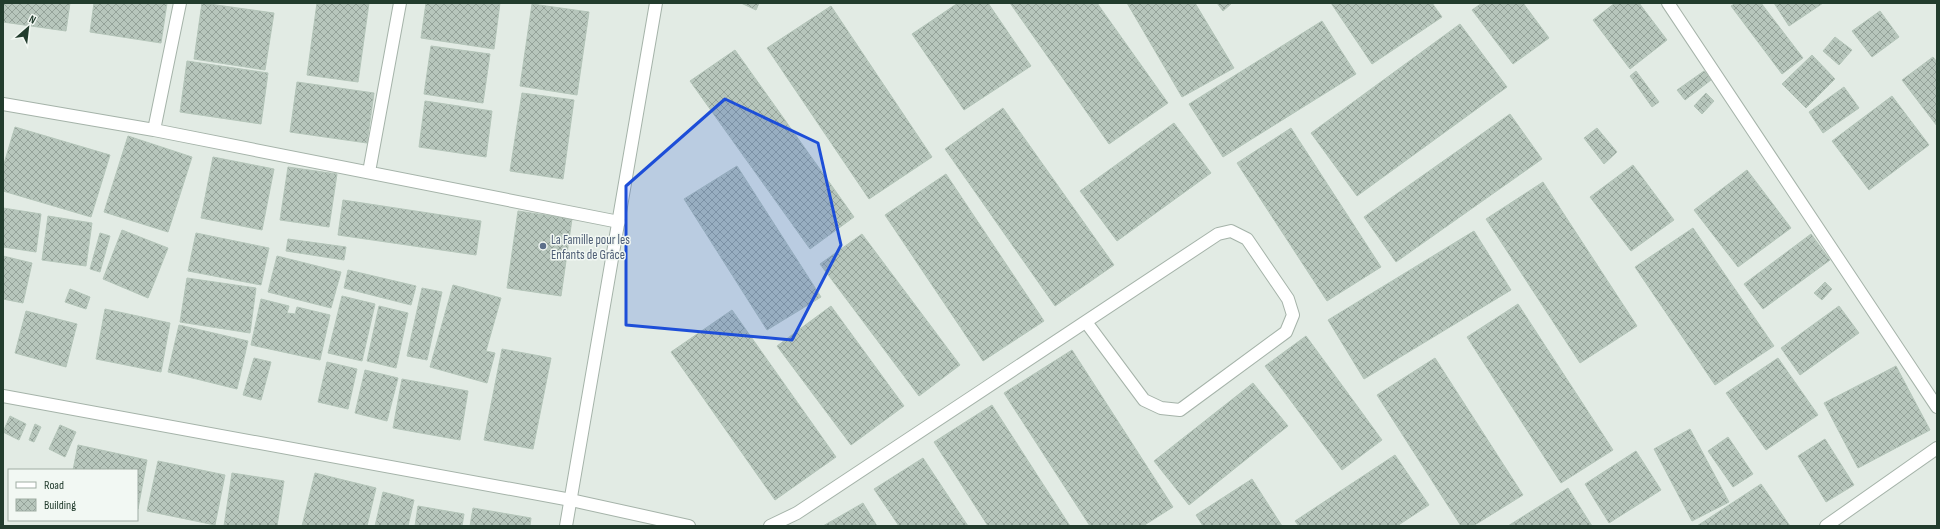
<svg xmlns="http://www.w3.org/2000/svg" width="1940" height="529" font-family="'Sofia Sans Condensed',sans-serif">
<style>
.building{fill:url(#building-cross-hatch);stroke:#b4c5b9}
.lines{fill:none;stroke-linecap:round;stroke-linejoin:round}
.minor-casing{stroke:#a5b3a9;stroke-width:14}
.tertiary-casing{stroke:#a5b3a9;stroke-width:14}
.minor{stroke:#fff;stroke-width:12}
.tertiary{stroke:#fff;stroke-width:12}
.marked{fill:#1d4ed8;fill-opacity:0.2;stroke:#1d4ed8;stroke-width:3;stroke-linejoin:round}
.service-dot{fill:#5c6f8a;stroke:#f2f8f3;stroke-width:1.5}
.labels{text-anchor:middle;stroke-width:3;stroke-linejoin:round;paint-order:stroke}
.service-label{font-size:13px;fill:#4e5e75;stroke:#f2f8f3;text-anchor:start}
</style>
<defs>
<pattern id="building-cross-hatch" width="8" height="8" patternUnits="userSpaceOnUse"><rect width="8" height="8" fill="#b7c6bc"/><path d="M0 0l8 8M0 8l8-8" fill="none" stroke="#94a299"/></pattern>
</defs>
<rect width="100%" height="100%" fill="#e2ebe4"/>
<path class="building" d="M3 3H70L66 31 3 22Z
M94 3H167L161 43 90 32Z
M202 3 274 13 265 70 194 59Z
M317 3H369L358 82 307 75Z
M426 3H500L494 49 421 38Z
M741 3H759L756 10Z
M958 3H988L1031 66 964 110 912 34Z
M1010 3H1097L1168 103 1109 144Z
M1127 3H1195L1234 68 1182 97Z
M1217 3H1232L1223 11Z
M1331 3H1432L1442 17 1372 64Z
M1482 3H1523L1549 38 1513 64 1472 10Z
M1615 3H1639L1667 40 1630 69 1593 20Z
M1736 3H1761L1803 58 1782 74 1731 6Z
M1774 3H1823L1789 26Z
M532 4 589 12 577 95 520 86Z
M831 6 932 157 869 199 767 48Z
M1880 11 1899 37 1872 57 1852 31Z
M1322 21 1356 74 1223 157 1189 104Z
M1460 24 1507 87 1357 196 1311 133Z
M1835 37 1852 50 1839 65 1823 51Z
M431 46 490 54 483 103 424 94Z
M735 50 854 217 810 249 690 81Z
M1812 55 1835 79 1806 108 1782 84Z
M1933 57 1937 62V126L1902 80Z
M187 61 268 73 261 124 180 112Z
M1636 71 1659 102 1652 107 1630 76Z
M1704 71 1711 80 1685 100 1677 90Z
M297 82 374 93 367 143 290 132Z
M1844 87 1859 108 1823 133 1809 112Z
M522 93 574 100 563 179 510 171Z
M1706 93 1714 101 1702 114 1694 106Z
M1892 96 1929 145 1869 190 1832 141Z
M425 101 492 111 486 157 419 147Z
M1003 108 1114 265 1055 306 945 149Z
M1510 114 1542 159 1396 262 1364 217Z
M1174 123 1211 173 1117 241 1080 191Z
M15 127 110 155 91 217 3 191V167Z
M1291 128 1381 267 1327 301 1237 163Z
M1597 128 1617 152 1604 164 1584 138Z
M128 136 192 157 168 232 104 212Z
M213 157 274 169 262 230 201 218Z
M1633 165 1674 220 1631 251 1590 197Z
M737 166 821 297 767 330 684 199Z
M288 167 337 174 329 227 280 220Z
M1747 170 1791 228 1738 267 1694 210Z
M946 174 1044 321 983 361 885 215Z
M1543 182 1637 326 1580 363 1486 219Z
M343 200 481 221 476 255 338 235Z
M3 208 41 214 36 252 3 247Z
M518 211 572 219 561 296 507 288Z
M48 216 92 223 86 266 42 260Z
M1693 228 1774 346 1715 385 1635 267Z
M122 230 168 248 148 298 103 279Z
M1474 231 1511 290 1364 379 1328 320Z
M100 233 110 236 100 272 90 269Z
M196 233 269 248 261 285 188 271Z
M862 234 960 365 919 396 820 264Z
M1811 234 1830 260 1763 309 1744 284Z
M288 239 346 247 344 260 286 251Z
M3 256 32 263 23 303 3 299Z
M277 256 341 272 331 308 268 292Z
M348 270 416 286 411 305 344 288Z
M187 278 256 288 250 333 180 322Z
M1825 282 1832 289 1822 300 1814 293Z
M453 285 501 298 486 351 495 353 487 383 430 367Z
M422 288 442 292 427 360 407 356Z
M70 289 90 297 86 309 65 302Z
M342 296 375 304 362 361 328 353Z
M261 299 289 306 287 313 295 314 297 307 330 315 320 360 251 345Z
M1518 304 1613 450 1561 483 1467 337Z
M379 306 408 313 396 368 367 361Z
M831 306 904 406 851 445 777 346Z
M1839 306 1859 333 1800 375 1781 348Z
M105 309 170 323 161 372 96 359Z
M732 310 836 457 775 500 671 352Z
M26 311 77 324 66 367 15 353Z
M179 325 248 341 237 389 168 372Z
M1306 336 1382 440 1342 470 1265 366Z
M502 349 551 358 533 449 484 440Z
M1072 350 1173 507 1143 526H1090L1004 393Z
M254 358 271 362 261 400 243 395Z
M1435 358 1523 495 1473 526H1461L1377 395Z
M1778 358 1818 415 1766 450 1726 393Z
M327 362 357 369 348 409 318 402Z
M1896 366 1930 430 1858 468 1824 403Z
M365 370 398 378 387 421 355 413Z
M402 379 468 391 460 440 393 428Z
M1253 383 1288 426 1189 505 1154 461Z
M992 405 1070 526H988L934 442Z
M10 416 26 424 19 440 3 432Z
M35 424 41 427 34 442 29 440Z
M60 425 76 432 65 457 49 449Z
M1690 429 1729 502 1692 521 1654 449Z
M1728 437 1753 474 1733 487 1708 451Z
M1825 439 1854 485 1826 502 1798 456Z
M78 445 147 460 138 509 137 470H73Z
M1636 451 1661 490 1609 523 1585 484Z
M1395 455 1429 505 1397 526H1299L1295 521Z
M923 458 968 526H899L874 489Z
M158 461 225 475 215 525 147 511Z
M232 473 284 481 277 526H224Z
M315 473 376 488 367 526H302Z
M1252 479 1282 526H1203L1196 515Z
M1761 484 1790 526H1697Z
M1568 488 1592 526H1508Z
M383 492 414 500 408 526H375Z
M863 503 877 526H823Z
M418 506 464 514 462 526H415Z
M473 508 531 518 530 526H470Z"/>
<g class="lines">
<g class="minor-casing">
<path id="minor" d="M1668 3 1937 407
M3 104 154 130 619 222
M154 130 180 3
M369 172 400 3
M3 396 571 500 689 526
M770 526 797 513 1218 234 1231 231 1247 239 1288 299 1293 315 1286 332 1180 410 1161 408 1144 400 1086 322
M1826 526 1937 448"/>
</g>
<g class="tertiary-casing">
<path id="tertiary" d="M566 526 656 3"/>
</g>
<use href="#minor" class="minor"/>
<use href="#tertiary" class="tertiary"/>
</g>
<path class="marked" d="M725 99 818 143 841 245 792 340 626 325V186Z"/>
<circle class="service-dot" cx="543" cy="246" r="4"/>
<g class="labels">
<g class="service-label">
<text x="551" y="244">La Famille pour les<tspan x="551" dy="15">Enfants de Grâce</tspan></text>
</g>
</g>
<rect width="1940" height="529" fill="none" stroke="#223c2d" stroke-width="8"/>
<rect x="8" y="469" width="130" height="52" fill="#f2f8f3" stroke="#9fada4"/>
<rect x="16" y="482" width="20" height="6" fill="#ffffff" stroke="#9fada4"/>
<text x="44" y="489" font-size="12" fill="#223c2d">Road</text>
<rect x="16" y="499" width="20" height="12" fill="url(#building-cross-hatch)" stroke="#9fada4"/>
<text x="44" y="509" font-size="12" fill="#223c2d">Building</text>
<g transform="translate(28 28) rotate(28)" stroke="#f2f8f3" stroke-width="3" paint-order="stroke">
<path d="M0-3L7 15L0 10L-7 15Z" fill="#223c2d"/>
<text y="-6" font-size="11" font-weight="bold" text-anchor="middle" fill="#223c2d">N</text>
</g>
</svg>
